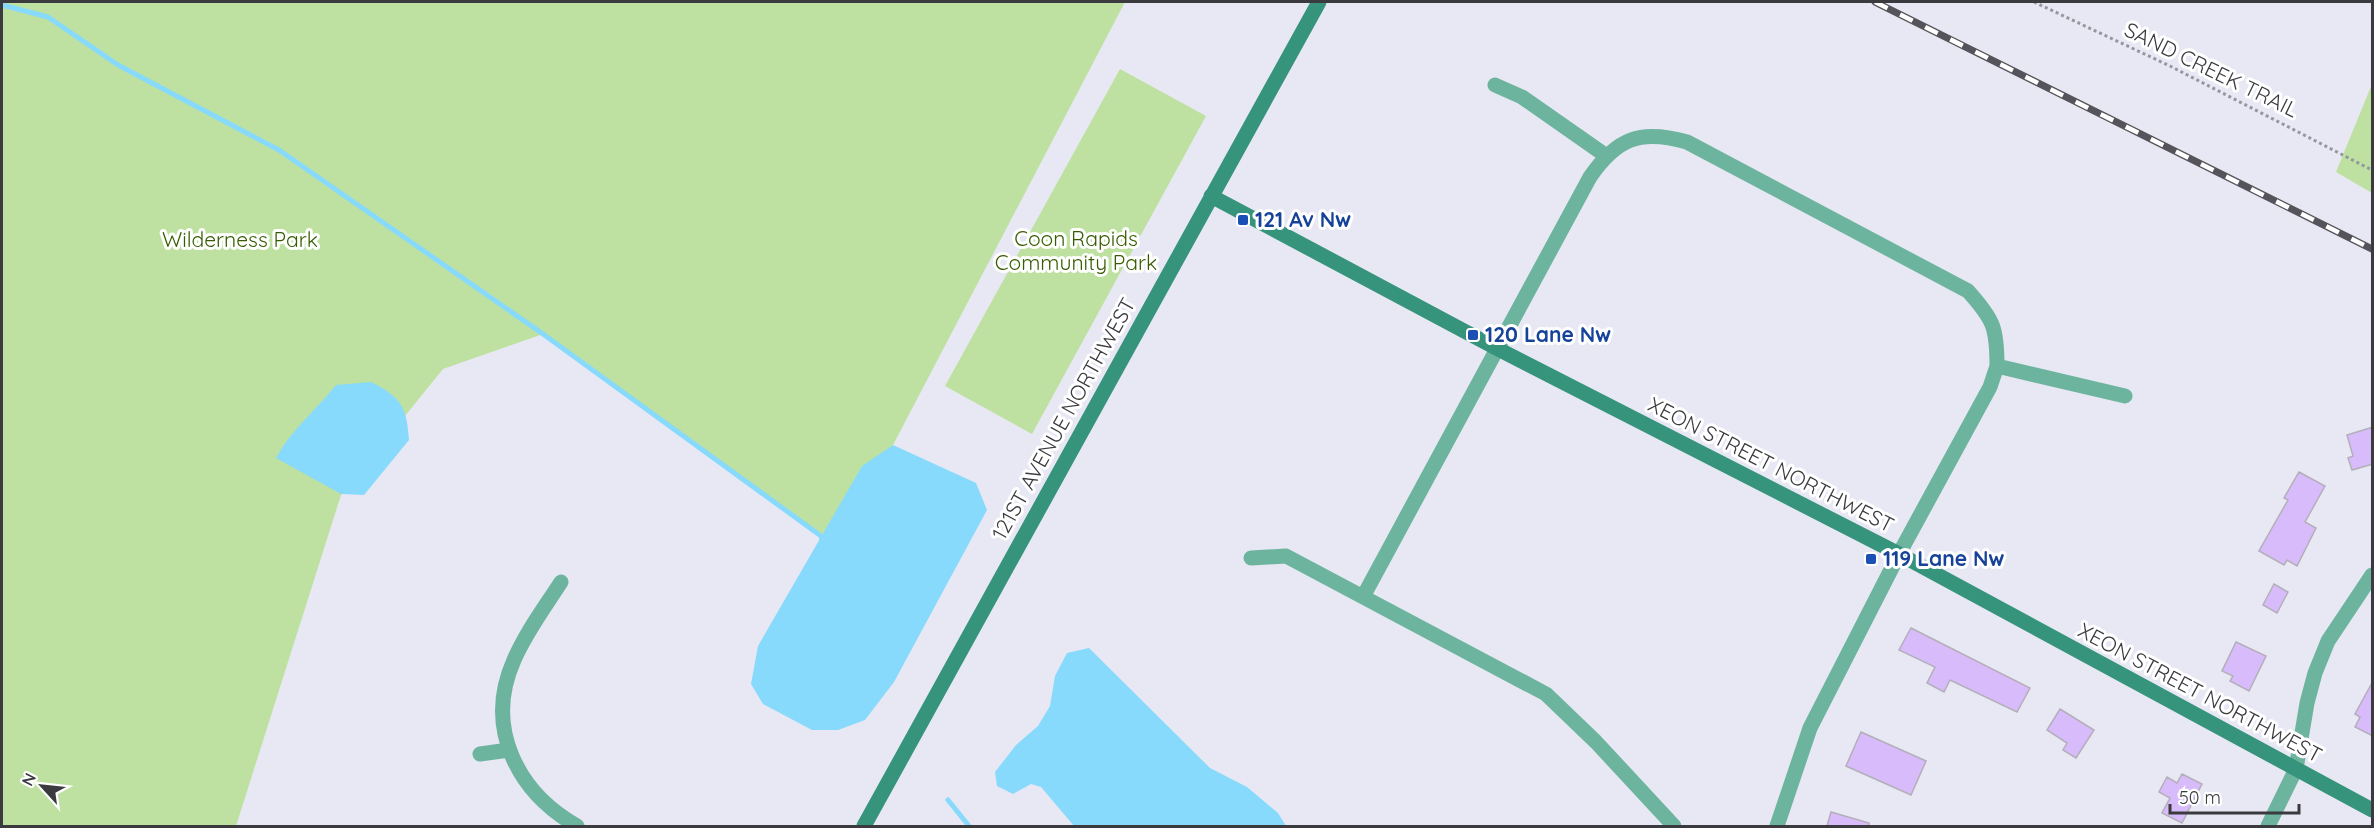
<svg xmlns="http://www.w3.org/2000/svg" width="2374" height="828" font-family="Quicksand,sans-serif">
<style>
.green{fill:#bee1a1}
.water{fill:#87dafb}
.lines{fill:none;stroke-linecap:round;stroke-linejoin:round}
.stream{stroke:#87dafb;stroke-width:5}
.building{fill:#d8bbfb;stroke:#b3afb9;stroke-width:1.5}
.path{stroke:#96969f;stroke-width:3;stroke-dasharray:3 3;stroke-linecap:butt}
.street{stroke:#6db49e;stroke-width:15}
.secondary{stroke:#37947c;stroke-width:15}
.rail-casing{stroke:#54545a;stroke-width:7}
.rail{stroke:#fff;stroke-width:4.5;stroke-dasharray:14;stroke-linecap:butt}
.transit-dot{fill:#1a4fb4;stroke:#fff;stroke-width:2}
.labels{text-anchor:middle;stroke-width:6;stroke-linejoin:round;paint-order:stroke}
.street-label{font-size:21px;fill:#3a3a3f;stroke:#fff}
.transit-label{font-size:21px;font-weight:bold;fill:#164399;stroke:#fff;text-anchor:start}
.park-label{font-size:21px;fill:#375c01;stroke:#fff}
</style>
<rect width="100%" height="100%" fill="#e7e8f4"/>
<path class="green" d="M2 2H1125L893 445 821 536 543 334 443 369 341 495 236 826H2Z
M1120 69 1206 116 1032 434 945 386Z
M2372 84V193L2336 172Z"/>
<path class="water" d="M371 382C401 397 407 407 409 440L364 495 341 494 276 458C291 430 316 410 336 385Z
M893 445 976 483 987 510 894 682 865 720 838 730H812L763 704 751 684 758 646 862 466Z
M1089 648 1210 768 1247 787 1278 813 1286 826H1074L1041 787 1031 784 1013 794 997 786 995 772 1016 745 1038 726 1050 706 1055 676 1067 653Z"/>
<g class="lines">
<path class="stream" d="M2 5 48 17 118 65 279 150 543 334 821 536 822 541
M948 800 969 826"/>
</g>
<path class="building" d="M2373 427V464L2352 470 2348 458 2353 456 2347 435Z
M2299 472 2325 486 2305 522 2316 528 2297 566 2287 560 2284 565 2259 551 2288 500 2284 498Z
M2274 584 2288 592 2277 613 2263 605Z
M1911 628 2030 688 2017 712 1950 680 1944 692 1927 683 1935 667 1899 650Z
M2236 642 2266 656 2249 691 2230 681 2233 676 2222 671Z
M2373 681V736L2355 727 2360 717 2355 714Z
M2060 709 2094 730 2076 758 2063 750 2067 743 2047 730Z
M1861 732 1926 761 1911 795 1846 766Z
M2182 774 2202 784 2182 823 2162 813 2170 798 2159 792 2167 777 2177 783Z
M1831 812 1869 823V826H1827Z"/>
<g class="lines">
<path class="path" d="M2034 2 2170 66 2372 170"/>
<path class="street" d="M1495 85 1522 97 1605 155
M1251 558 1286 556 1546 694 1596 742 1674 826
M561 582C545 607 526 632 514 660 484 727 517 792 577 826
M1364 595 1590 177C1617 138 1640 129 1687 142L1968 291C1994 320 1997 328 1997 366L2125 396
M480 754 509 750
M1777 826 1810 728 1899 554 1990 387 1997 366
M2268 826 2296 769 2307 703 2315 673 2328 641 2372 575"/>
<path class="secondary" d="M1211 196 1496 348 1899 554 2372 810
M864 826 1319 2"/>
<g class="rail-casing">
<path id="rail" d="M1875 2 2372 249"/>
</g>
<use href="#rail" class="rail"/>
</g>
<g class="transit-dot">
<rect x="1237" y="214" width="12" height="12" rx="3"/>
<rect x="1467" y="329" width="12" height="12" rx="3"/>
<rect x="1865" y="553" width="12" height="12" rx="3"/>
</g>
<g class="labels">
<g class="street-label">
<text transform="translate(2211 70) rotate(26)" y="7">SAND CREEK TRAIL</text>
<text transform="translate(1064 419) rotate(-61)" y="7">121ST AVENUE NORTHWEST</text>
<text transform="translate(1771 465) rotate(27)" y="7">XEON STREET NORTHWEST</text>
<text transform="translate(2200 693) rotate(28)" y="7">XEON STREET NORTHWEST</text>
</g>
<g class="transit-label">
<text x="1255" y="227">121 Av Nw</text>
<text x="1485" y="342">120 Lane Nw</text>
<text x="1883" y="566">119 Lane Nw</text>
</g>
<g class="park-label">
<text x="1076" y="246">Coon Rapids<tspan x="1076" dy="24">Community Park</tspan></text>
<text x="240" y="247">Wilderness Park</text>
</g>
</g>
<rect width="2374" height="828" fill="none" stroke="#3a3a3f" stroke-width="6"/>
<g transform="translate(42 786) rotate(297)" stroke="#ffffff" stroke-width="4.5" paint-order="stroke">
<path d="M0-4.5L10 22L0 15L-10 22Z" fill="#3a3a3f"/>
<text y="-9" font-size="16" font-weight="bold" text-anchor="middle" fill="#3a3a3f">N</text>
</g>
<path d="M2170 804v9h129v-9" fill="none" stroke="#3a3a3f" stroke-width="3"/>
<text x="2179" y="804" font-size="18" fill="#3a3a3f" stroke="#ffffff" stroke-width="4.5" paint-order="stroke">50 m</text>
</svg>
